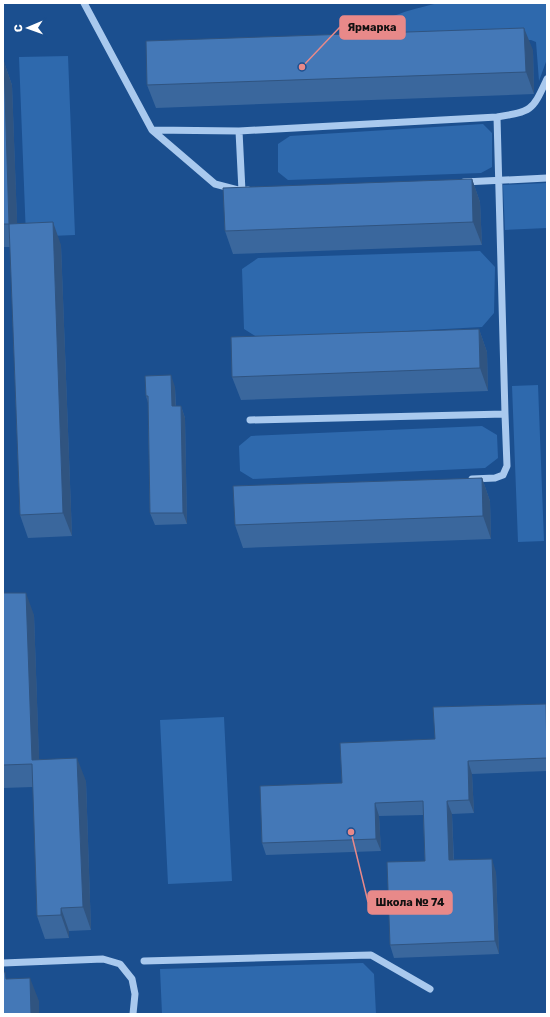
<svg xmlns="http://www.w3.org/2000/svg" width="550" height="1017" font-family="Rubik,sans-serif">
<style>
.green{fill:#2e69ad}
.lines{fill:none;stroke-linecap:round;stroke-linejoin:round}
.minor{stroke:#a9c9ee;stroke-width:7}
.wall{fill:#3a679d}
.shaded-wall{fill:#305480}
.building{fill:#4478b7;stroke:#305480}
.leader{fill:none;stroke:#e88989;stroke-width:1.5}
.callout-dot{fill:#e88989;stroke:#1b4f8f;stroke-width:1.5}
.callout{fill:#e88989;stroke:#e88989;stroke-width:1.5}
.callout-label{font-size:11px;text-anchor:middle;font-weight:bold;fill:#111}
</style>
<rect width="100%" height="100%" fill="#1b4f8f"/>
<path class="green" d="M438 3H547V59L539 81 536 42 531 40 364 46C365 42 365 37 367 34 379 16 419 8 438 3Z
M68 56 75 235 26 237 19 57Z
M483 124 492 133V167L481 173 288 180 278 172V144L290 136Z
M547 183V228L505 230 503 185Z
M480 251 495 267 494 313 482 327 260 339 244 329 242 269 258 258Z
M538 385 544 541 518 542 512 386Z
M482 426 497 435 498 458 485 468 253 479 240 471 239 446 251 436Z
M224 717 232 881 168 884 160 720Z
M363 963 374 974 376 1014H162L160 969Z"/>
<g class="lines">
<path class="minor" d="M84 3 152 130 239 131 497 117C533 111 532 111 547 79
M497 117 505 414
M152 130 215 184 238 190
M239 131 242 191 248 190
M464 182 547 178
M250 420 505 414 507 466 503 475 495 478 472 479
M144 961 371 955 430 989
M3 963 103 959 120 964 132 979 135 994 133 1014"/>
</g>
<path class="wall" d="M533 50 534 94 156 108 147 85Z
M3 62H4L12 85 17 223 61 245 72 536 28 538 20 515 10 247H3Z
M472 179 480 202 482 245 233 254 225 231Z
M479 329 487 352 488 391 241 400 232 377Z
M175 387 176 406H181L185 418 187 524 155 525 150 513 148 403 146 396Z
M482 478 490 501 491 539 243 548 235 525Z
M3 593 34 615 39 760 86 781 91 930 69 931V938L45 939 37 916 33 787 3 788Z
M546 704 547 706V771L472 774 474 813 452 814 454 860 496 872 499 954 394 958 390 945 425 861 423 815 379 816 381 851 266 855 262 843 342 783 435 739Z"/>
<path class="shaded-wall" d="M524 28 533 50 534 94 526 72Z
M4 62 12 85 18 246 9 224Z
M472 179 480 202 482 245 473 222Z
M53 222 61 245 72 536 63 513Z
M479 329 487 352 488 391 480 368Z
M171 375 175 387 176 418 172 406Z
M181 406 185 418 187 524 183 513Z
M482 478 490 501 491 539 483 516Z
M26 593 34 615 40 783 32 760Z
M546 704 547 706V733Z
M77 758 86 781 91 930 83 907Z
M468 761 472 774 474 813 469 800Z
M447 801 452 814 454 873 449 860Z
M375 803 379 816 381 851 376 839Z
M492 859 496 872 499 954 495 941Z
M61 908 69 931V938L61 915Z
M30 978 39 1001V1014H31Z"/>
<path class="building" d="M524 28 526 72 147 85 146 41Z
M3 62H4L9 224H3Z
M472 179 473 222 225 231 223 188Z
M53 222 63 513 20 515 9 224Z
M479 329 480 368 232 377 231 337Z
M171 375 172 406H181L183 513H150L148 396H146L145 376Z
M482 478 483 516 235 525 233 486Z
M3 593H26L32 760 77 758 83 907 61 908V915L37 916 32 764 3 765Z
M546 704 547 758 468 761 469 800 447 801 449 860 492 859 495 941 390 945 387 862 425 861 423 801 375 803 376 839 262 843 260 786 342 783 340 743 435 739 433 707Z
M3 972H5L6 979 30 978 31 1014H3Z"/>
<path class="leader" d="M302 67L340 27M351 832L368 902"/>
<g class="callout-dot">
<circle cx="302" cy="67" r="4"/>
<circle cx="351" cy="832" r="4"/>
</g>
<g class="callout">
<rect x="340" y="16" width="65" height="23" rx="4"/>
<rect x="368" y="891" width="84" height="23" rx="4"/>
</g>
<g class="callout-label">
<text x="372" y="31">Ярмарка</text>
<text x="410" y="906">Школа № 74</text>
</g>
<rect width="550" height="1017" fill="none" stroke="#ffffff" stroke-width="8"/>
<g transform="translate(28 28) rotate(268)" stroke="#1b4f8f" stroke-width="3" paint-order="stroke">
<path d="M0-3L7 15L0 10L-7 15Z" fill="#ffffff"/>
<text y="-6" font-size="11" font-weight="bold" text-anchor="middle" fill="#ffffff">С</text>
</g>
</svg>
